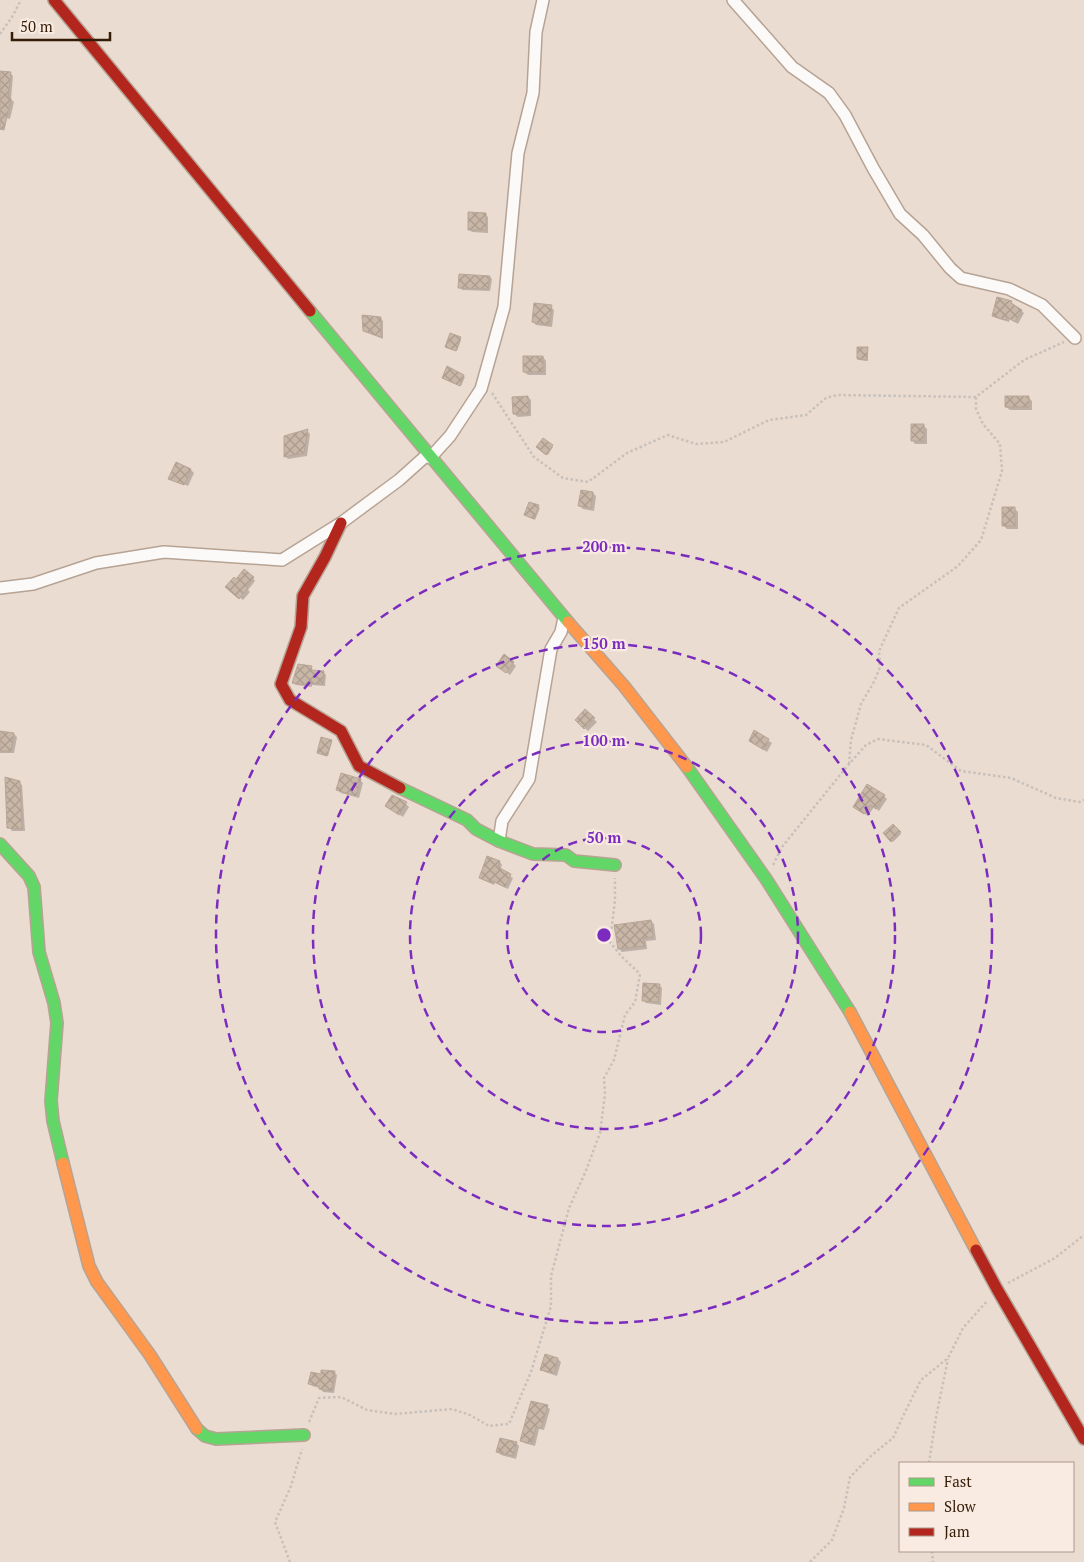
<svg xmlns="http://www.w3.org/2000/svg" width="1084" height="1562" font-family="'PT Serif',serif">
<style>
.shadow{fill:#0003}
.building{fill:url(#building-cross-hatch);stroke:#b8a697}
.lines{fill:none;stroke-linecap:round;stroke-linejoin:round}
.street-casing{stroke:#b6a394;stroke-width:14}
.fast-casing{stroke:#b6a394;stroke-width:14}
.slow-casing{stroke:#b6a394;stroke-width:14}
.jam-casing{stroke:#b6a394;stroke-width:14}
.path{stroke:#c8c0ba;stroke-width:2.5;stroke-dasharray:2.5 2.5;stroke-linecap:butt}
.street{stroke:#fcfaf8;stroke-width:11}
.fast{stroke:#63d668;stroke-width:11}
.slow{stroke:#ff974d;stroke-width:11}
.jam{stroke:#b3261e;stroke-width:11}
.ring{fill:none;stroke:#7b2cbf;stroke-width:2.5;stroke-dasharray:9 6}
.centre{fill:#7b2cbf;stroke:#f9ebe1;stroke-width:2.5}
.ring-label{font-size:15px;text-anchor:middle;font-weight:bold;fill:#7b2cbf;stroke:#f9ebe1;stroke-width:4.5;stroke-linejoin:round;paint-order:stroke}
</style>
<defs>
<pattern id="building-cross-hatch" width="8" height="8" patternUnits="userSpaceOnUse" patternTransform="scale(1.25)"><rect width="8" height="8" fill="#c8b6a7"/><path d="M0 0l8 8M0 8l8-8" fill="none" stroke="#ac9c8e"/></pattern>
</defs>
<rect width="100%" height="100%" fill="#ebdcd1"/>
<path class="shadow" d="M0 72 10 73 13 76 11 99 14 102 10 119 0 116Z
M485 214 488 217V233L472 232 469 229Z
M490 277 492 279 490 291 462 290 460 287Z
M1011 302 1024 313 1018 324 1010 319 1009 322 996 318 993 316Z
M551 307 554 310 552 327 536 325 533 322Z
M380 318 383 321V339L368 333 364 330Z
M460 339 461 340 457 351 447 348Z
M867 349 868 361 859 360 858 359Z
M543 357 546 361V375H528L524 372Z
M448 368 465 377 461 386 445 379Z
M528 397 531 400V416L518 417 514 414Z
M1029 398 1032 401V410H1010L1006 407Z
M924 426 927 429V444H915L912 440Z
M307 431 310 434 307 456 288 459 285 456Z
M544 439 553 447 548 455 538 447Z
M176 463 191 470 194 473 188 486 172 479Z
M582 491 593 493 596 496 594 511 583 509 580 506Z
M530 503 540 508 535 520 525 515Z
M1015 509 1018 512V529H1007L1003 525Z
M253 578 255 581 248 590 250 592 243 600 229 589 236 580Z
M513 663 516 666 510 675 501 668Z
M311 667 314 672 324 673 326 675 325 686 312 685V687L296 685 293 683Z
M585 711 597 722 588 731 576 720Z
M0 732 14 734 17 737 14 753H0Z
M755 732 772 743 767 752 750 740Z
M331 741 332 742 328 756 320 754Z
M360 780 363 783 359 798 341 793 338 790Z
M19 782 22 785 25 831H12L9 827Z
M884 796 887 799 879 811 874 807 868 816 854 807Z
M406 804 409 807 403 817 387 806Z
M893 826 901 834 893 842 885 833Z
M500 862 502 865 500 870 513 878 508 889 495 883 494 885 483 880 480 878Z
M651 921 654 924 656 940 646 941 647 949 622 952 619 949 616 926Z
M659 985 662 988 661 1005 646 1003 643 1000Z
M558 1359 561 1362 557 1376 545 1372 542 1369Z
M334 1372 337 1375 334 1393 323 1392 320 1388 312 1386 310 1383 322 1375Z
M547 1407 550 1409 544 1430 539 1429 535 1446 524 1443 521 1440Z
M516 1443 519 1446 516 1459 501 1455 498 1452Z"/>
<path class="building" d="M0 71 11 72 8 97 11 98 4 130 0 129Z
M468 212 486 213V230H468Z
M459 274 490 276 488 289 458 288Z
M997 297 1012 301 1011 303 1022 310 1015 322 1007 317 1006 320 992 316Z
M534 303 552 305 549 325 532 322Z
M362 315 381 317V337L363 331Z
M450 333 461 337 456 351 445 347Z
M857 347H868L867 360 857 359Z
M523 356H543V372H523Z
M447 366 464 375 460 386 442 378Z
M528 396 529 414H513L512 397Z
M1005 396H1029V407H1005Z
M911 424H924V441H911Z
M308 429 304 453 284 457V436Z
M543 438 553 445 546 455 536 447Z
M176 462 191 469 184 485 168 479Z
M581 490 593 492 591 508 578 506Z
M529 502 539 505 534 519 524 515Z
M1002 507H1015V526H1002Z
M244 569 254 577 246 587 248 588 239 599 225 587 234 577 236 579Z
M504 654 514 662 506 673 496 666Z
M298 664 312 666 311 670 324 671 323 684 310 683V685L292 683Z
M585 709 595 718 584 729 575 720Z
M754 730 769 739 764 750 749 741Z
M0 731 14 733 11 751H0Z
M321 737 332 740 327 756 317 753Z
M341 773 361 779 356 796 336 790Z
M5 777 20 781 22 829 7 828Z
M867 784 885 795 876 809 870 805 864 814 853 807Z
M392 795 407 802 399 815 385 806Z
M893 824 901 832 891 842 883 833Z
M487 856 500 861 498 867 511 874 505 887 493 881 492 883 479 878Z
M651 920 653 937 643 938 645 946 618 949 614 925Z
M643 983 660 984 658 1002 642 1001Z
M545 1354 558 1358 554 1373 540 1370Z
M321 1370 335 1371 332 1391 319 1389V1386L308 1384 311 1372 321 1374Z
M531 1401 548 1405 541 1428 536 1427 532 1444 520 1441Z
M500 1438 517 1442 513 1456 496 1452Z"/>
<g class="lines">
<g class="street-casing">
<path id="street" d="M733 0 792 67 829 93 845 115 873 168 900 214 923 235 950 268 961 278 1009 289 1042 305 1075 338
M430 458 450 436 481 389 504 307 518 153 533 93 536 32 543 0
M0 588 33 584 96 563 164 552 282 560 341 523 399 480 428 454
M499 841 502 821 529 779 551 649 561 632 564 618"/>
</g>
<g class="fast-casing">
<path id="fast" d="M310 311 568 622
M687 767 766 879 850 1012
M400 788 467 820 476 829 499 841 533 854 566 855 574 861 615 865
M0 844 29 876 34 887 39 952 54 1003 57 1023 51 1101 53 1121 63 1163
M197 1429 205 1436 216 1439 304 1435"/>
</g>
<g class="slow-casing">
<path id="slow" d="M568 622 624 686 687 767
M850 1012 976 1250
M63 1163 89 1266 97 1282 150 1355 197 1429"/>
</g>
<g class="jam-casing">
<path id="jam" d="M54 0 310 311
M341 523 325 557 303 596 301 627 281 684 290 700 341 731 359 766 400 788
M976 1250 997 1289 1084 1439"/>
</g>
<path class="path" d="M0 34 12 17 21 0
M492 393 534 457 563 478 588 482 627 453 668 435 696 444 724 442 769 420 806 415 826 398 837 395 976 397 1024 360 1064 342
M849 764 851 740 861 704 875 680 880 667 879 651 899 608 958 566 981 540 1002 471 1000 444 983 424 976 409V397
M773 865 782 847 849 764 866 745 878 739 926 745 961 771 1011 778 1056 798 1079 802 1084 800
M1008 1283 1055 1258 1084 1235
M309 1422 319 1398 341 1397 367 1410 395 1414 452 1409 470 1415 489 1426 509 1424 531 1372 551 1306V1276L569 1208 585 1173 600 1133 605 1094 604 1078 614 1060 625 1015 635 1002 640 974 621 956 610 942 615 900V878
M929 1463 936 1417 948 1359
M932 1551 933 1562
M290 1562 275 1522 291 1486 302 1449
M810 1562 832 1540 844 1508 850 1477 872 1455 893 1438 904 1414 921 1380 948 1358 963 1328 987 1301"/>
<use href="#street" class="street"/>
<use href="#fast" class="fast"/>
<use href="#slow" class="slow"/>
<use href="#jam" class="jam"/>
</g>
<g class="ring">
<circle cx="604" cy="935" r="97"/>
<circle cx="604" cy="935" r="194"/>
<circle cx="604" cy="935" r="291"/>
<circle cx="604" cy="935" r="388"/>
</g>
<circle cx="604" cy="935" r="8" class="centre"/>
<g class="ring-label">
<text x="604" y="552">200 m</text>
<text x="604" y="649">150 m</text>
<text x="604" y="746">100 m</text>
<text x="604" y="843">50 m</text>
</g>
<rect x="899" y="1462" width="175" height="90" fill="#f9ebe1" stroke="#ab988a"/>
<rect x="909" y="1478" width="25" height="8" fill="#63d668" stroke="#ab988a"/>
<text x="944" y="1487" font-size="15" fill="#351c07">Fast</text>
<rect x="909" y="1503" width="25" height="8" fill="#ff974d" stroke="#ab988a"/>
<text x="944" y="1512" font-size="15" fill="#351c07">Slow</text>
<rect x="909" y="1528" width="25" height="8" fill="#b3261e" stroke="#ab988a"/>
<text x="944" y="1537" font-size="15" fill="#351c07">Jam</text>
<path d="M12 32v8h98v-8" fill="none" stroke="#351c07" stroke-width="2.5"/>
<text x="20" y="32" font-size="15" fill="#351c07" stroke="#f9ebe1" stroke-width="4" paint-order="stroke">50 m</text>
</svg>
